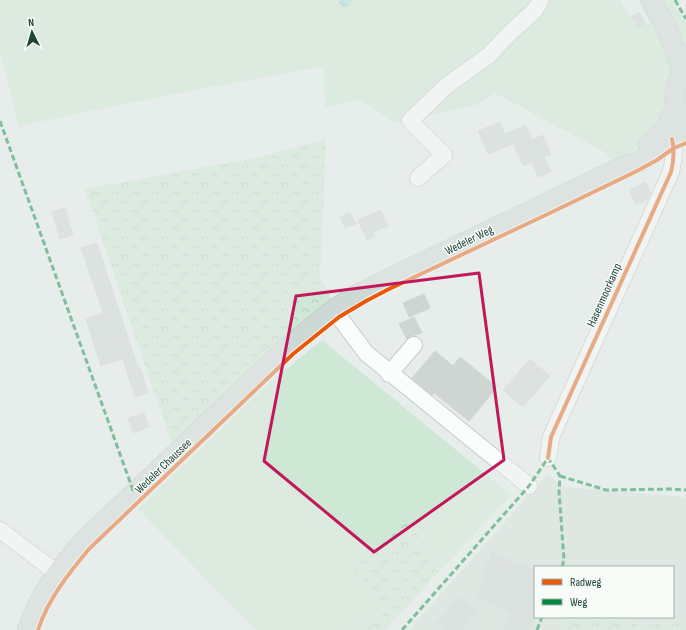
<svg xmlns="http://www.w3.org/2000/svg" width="686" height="630" font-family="'Sofia Sans Condensed',sans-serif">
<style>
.built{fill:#d5dfd9}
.grass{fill:#cfe7d5}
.forest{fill:url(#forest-crowns)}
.water{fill:url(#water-waves)}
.building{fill:#cfd5d3;stroke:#cfd6d3}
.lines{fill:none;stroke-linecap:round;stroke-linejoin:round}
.minor-casing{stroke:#c4cac7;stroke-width:18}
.major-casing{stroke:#c2ccc8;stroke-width:22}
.minor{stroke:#fbfcfc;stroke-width:16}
.major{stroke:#ced8d4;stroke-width:20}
.quiet{stroke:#00873e;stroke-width:3;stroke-dasharray:6 3;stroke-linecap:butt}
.cycleway-casing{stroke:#f6fbf8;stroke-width:6}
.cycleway{stroke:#e8590c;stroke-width:4}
.marked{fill:none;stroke:#c2185b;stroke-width:3;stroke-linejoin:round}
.labels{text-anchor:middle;stroke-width:3;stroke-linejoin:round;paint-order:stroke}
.street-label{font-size:12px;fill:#224337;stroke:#f6fbf8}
</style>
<defs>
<pattern id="forest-crowns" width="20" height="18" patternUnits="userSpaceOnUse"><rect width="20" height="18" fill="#cfe7d5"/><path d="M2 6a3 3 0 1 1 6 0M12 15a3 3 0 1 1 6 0" fill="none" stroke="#b1c7b7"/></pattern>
<pattern id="water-waves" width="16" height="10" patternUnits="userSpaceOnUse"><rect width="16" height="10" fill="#a4dbde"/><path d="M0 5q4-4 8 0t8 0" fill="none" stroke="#8dbdbf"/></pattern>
</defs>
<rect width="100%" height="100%" fill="#e7edea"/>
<path class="built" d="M547 475 565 487 686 497V630H681V617L640 628 627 617H673V567H535V617H560L555 630H409Z"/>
<path class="grass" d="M0 0H620L637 29 652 21 668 47 672 72 667 88 666 106 648 141 621 159 615 161 603 151 495 93 476 105 396 123 360 100 325 107 324 66 196 90 18 126 6 72 0 54Z
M660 0H672L686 24V42L677 29Z
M322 340 511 495 443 567 406 516 378 605 362 630H256L138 509 268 384Z"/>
<path class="forest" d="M326 139 320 277 332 299 171 442 85 189 256 158Z
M406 516 443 567 394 620 387 630H362L378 605 354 568Z
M681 617V630H555L560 617H627L640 628Z"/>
<path class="water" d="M339 0H352L349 6 343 7 339 3Z"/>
<path class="building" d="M639 12 646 24 638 28 631 17Z
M500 122 505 134 526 125 532 140 543 135 551 154 544 157 551 172 538 177 532 162 523 166 513 144 488 154 478 131Z
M646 182 651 193 648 199 636 205 629 190Z
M65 208 73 235 60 239 52 212Z
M381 210 388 226 373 232 375 236 367 240 358 220Z
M350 212 356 224 345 228 340 217Z
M97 243 138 368 140 367 148 393 135 397 123 359 101 366 86 319 103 313 81 248Z
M424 294 430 308 409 317 403 303Z
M414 317 422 333 411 336 407 339 399 324Z
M435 351 453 366 460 357 497 387 469 421 434 393 432 395 412 378Z
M530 359 550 376 523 407 503 390Z
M144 413 149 427 133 433 128 418Z
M492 552 535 570V615L529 630H503L511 612 478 597 486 577 482 575Z
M459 597 477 613 462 630H444L436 623Z"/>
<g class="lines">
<g class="minor-casing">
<path id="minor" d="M418 178 444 155 410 121 446 86 488 56 511 32 535 10 541 0
M334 310 366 353 529 486
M389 374 414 345
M548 458 551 437 671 172C674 160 675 151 672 139
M0 530 57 573"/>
</g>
<g class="major-casing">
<path id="major" d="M651 0 665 25 677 53 683 75
M682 120C672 105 673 84 686 72
M648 145C662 136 669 123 676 109
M28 630C38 596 60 569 82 543L287 348 334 310 355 296 383 282 621 168 641 161 669 140 686 132"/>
</g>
<use href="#minor" class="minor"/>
<use href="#major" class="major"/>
<path class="quiet" d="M675 0 686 19
M0 121 134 493
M560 476 606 490 672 489 686 490
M402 630 529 486 548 458 560 476 559 491 564 560 562 567
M537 630 542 617"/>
<g class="cycleway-casing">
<path id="cycleway" d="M548 458 551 437 671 172C674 160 675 151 672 139
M38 630C48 599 69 573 89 549L293 354 339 317 366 301 387 290 550 213 635 172 657 160 674 148 686 143"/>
</g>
<use href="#cycleway" class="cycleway"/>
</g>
<path d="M0 0H686V630H0ZM479 273 504 460 374 552 264 461 296 296Z" fill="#e7edea" fill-opacity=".55" fill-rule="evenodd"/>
<path class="marked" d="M479 273 504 460 374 552 264 461 296 296Z"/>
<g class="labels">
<g class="street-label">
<text transform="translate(469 240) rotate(-26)" y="4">Wedeler Weg</text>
<text transform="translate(604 295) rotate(-66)" y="4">Hasenmoorkamp</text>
<text transform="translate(163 466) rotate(-44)" y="4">Wedeler Chaussee</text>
</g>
</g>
<rect x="534" y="566" width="140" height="52" fill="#f6fbf8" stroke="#a1b1ab"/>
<rect x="542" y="579" width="20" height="6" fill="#e8590c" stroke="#a1b1ab"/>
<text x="570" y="586" font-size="12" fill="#224337">Radweg</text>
<rect x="542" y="599" width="20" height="6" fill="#00873e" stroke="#a1b1ab"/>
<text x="570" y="606" font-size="12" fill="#224337">Weg</text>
<g transform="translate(32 32) rotate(355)" stroke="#f6fbf8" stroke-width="3" paint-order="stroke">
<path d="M0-3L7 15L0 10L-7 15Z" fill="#224337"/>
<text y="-6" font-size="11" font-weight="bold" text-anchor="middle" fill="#224337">N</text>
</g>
</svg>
